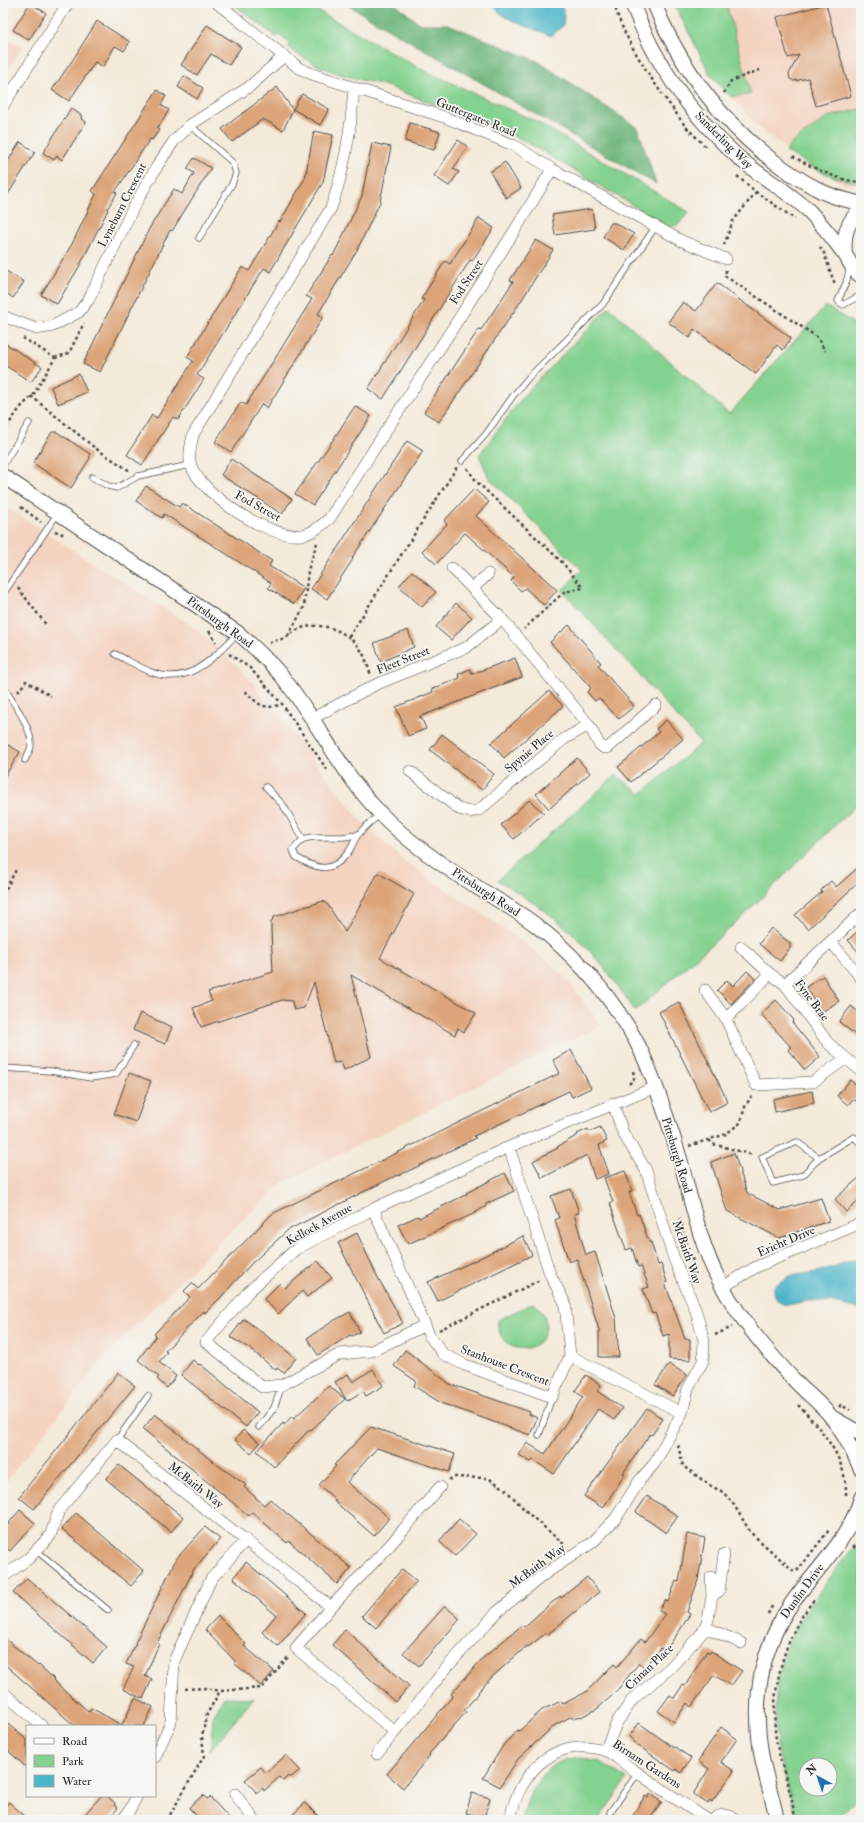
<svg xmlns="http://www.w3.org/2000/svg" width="864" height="1823" font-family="'IM FELL Double Pica',serif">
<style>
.built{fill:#f4d3c1}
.green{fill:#84d290;stroke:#587e5e;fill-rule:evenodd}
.forest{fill:#6bb47a;stroke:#4b7052}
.water{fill:#4cb6c9;stroke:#3c707a}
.building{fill:#dda479}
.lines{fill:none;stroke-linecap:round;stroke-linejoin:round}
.service-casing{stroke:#494845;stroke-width:7}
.minor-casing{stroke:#494845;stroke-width:12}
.tertiary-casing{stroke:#494845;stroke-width:16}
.path{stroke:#494845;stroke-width:2.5;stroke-dasharray:3 3;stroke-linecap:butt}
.service{stroke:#fff;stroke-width:5.5}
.minor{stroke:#fff;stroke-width:11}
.tertiary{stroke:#fff;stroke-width:14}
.labels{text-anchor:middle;stroke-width:3.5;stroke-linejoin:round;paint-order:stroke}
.street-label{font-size:12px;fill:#2b2b2b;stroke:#f6f6f2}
</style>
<rect width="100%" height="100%" fill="#f6f6f2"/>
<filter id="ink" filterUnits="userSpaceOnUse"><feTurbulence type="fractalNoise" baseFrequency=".025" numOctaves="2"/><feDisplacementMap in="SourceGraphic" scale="8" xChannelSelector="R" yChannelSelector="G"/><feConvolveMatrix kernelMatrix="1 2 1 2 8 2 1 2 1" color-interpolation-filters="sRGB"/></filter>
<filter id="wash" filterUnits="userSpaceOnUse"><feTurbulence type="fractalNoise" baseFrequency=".012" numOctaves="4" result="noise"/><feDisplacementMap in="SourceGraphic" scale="16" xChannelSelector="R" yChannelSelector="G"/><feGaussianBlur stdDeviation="0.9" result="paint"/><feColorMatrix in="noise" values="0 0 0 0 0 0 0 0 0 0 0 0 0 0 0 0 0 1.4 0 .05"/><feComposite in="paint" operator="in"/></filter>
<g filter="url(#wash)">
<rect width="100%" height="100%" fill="#f4ead9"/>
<path class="built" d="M683 3H861V185H846L803 160 762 131 710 74Z
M3 36 23 47 3 77Z
M3 505 193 627 242 670 278 714 358 817 379 838 402 859 534 950 562 974 601 1025 282 1183 234 1228 105 1356 3 1485Z"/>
<path class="green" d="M232 3H304L421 69 537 122 689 212 678 225 669 227 525 141 482 122 381 84C348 78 314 68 288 47L290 44 279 35 276 37Z
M674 3H726L751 94 731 97 710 74Z
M861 109V182C838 183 805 164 786 151L793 142 828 117Z
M826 306 861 328V800L736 923 635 1011C620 988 604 966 585 946 560 919 528 899 498 880L616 775 641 794 701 743 562 590 582 570 489 478 479 455 524 395 609 307 729 414Z
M533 1303C540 1308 545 1314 546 1323 547 1357 496 1358 498 1320Z
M861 1541V1796L837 1817 840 1820H795C793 1794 780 1769 777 1743 772 1705 777 1662 796 1628 804 1612 816 1597 826 1583 837 1568 847 1553 861 1541ZM806 1765H830V1789H806Z
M224 1697 254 1698 210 1750 213 1716Z
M582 1757 601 1762 627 1779 598 1820H522C527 1796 541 1766 567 1759 572 1758 577 1758 582 1757Z"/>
<path class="forest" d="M344 3H394L420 24H448L539 62 638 128 656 184Z"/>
<path class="water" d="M493 3H561L564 14 563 26 551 36C537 29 496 19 493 3Z
M854 1260H861V1309C843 1306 820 1298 802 1302 795 1303 790 1306 783 1304 775 1301 774 1294 774 1286L790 1276 817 1272Z"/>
<g id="blocks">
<path class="building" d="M30 3 46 13 29 40 13 30Z
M826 4 851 96 816 106 808 78 794 81 790 79 789 74 799 55 788 58 777 17Z
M97 21 130 42 124 51 115 46 103 67 95 62 69 101 52 90 74 58Z
M207 25 241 47 229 65 211 54 197 75 181 65Z
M184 76 203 88 197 99 178 87Z
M277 87 293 110 283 130 263 119 232 142 222 129Z
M157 90 166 96 161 105 169 110 157 129 159 130 152 140 150 139 115 192 117 193 107 209 108 210 79 267 57 304 41 295 72 244 96 194 92 191Z
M302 94 329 109 320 125 293 109Z
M71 108 82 116 81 119 86 122 62 160 57 156 54 160 43 153Z
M410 123 440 132 434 150 405 141Z
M314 131 333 135 323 182 270 272 264 268 197 375 204 379 178 420 173 417 142 465 127 455 152 415 157 418 193 361 187 357 242 267 249 271 279 221 280 222 305 178Z
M458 140 468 147 453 169 459 172 449 186 434 176Z
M20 142 35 152 3 202V169Z
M372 143 391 147 380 202 357 250 318 314 323 317 267 408 262 404 231 452 215 442 241 402 246 405 312 299 306 296 332 255 333 256 362 196Z
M194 158 211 168 172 231 170 230 100 372 83 364 150 227 174 189 182 194 194 173 187 169Z
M505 162 521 188 506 198 490 172Z
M592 209 595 229 555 235 552 215Z
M479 218 494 228 472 261 470 260 383 399 368 389 424 300 421 299 445 261 450 264Z
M611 223H615L634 234 624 250 603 237Z
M536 240 553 250 521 301 439 422 424 412 479 329 481 330 513 282 510 280Z
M3 269 24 282 13 298 3 291Z
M717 283 791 338 783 350 777 345 756 374 694 329 690 338 668 322 683 302 696 311Z
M3 342 42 367 31 382 3 364Z
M79 374 87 392 58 404 51 387Z
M355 406 371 416 313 505 295 494 329 446Z
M52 432H57L90 454V458L71 488 33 463Z
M407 441 423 451 352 558 353 559 327 599 311 589Z
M231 459 292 499 282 514 221 475Z
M146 486 179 507 182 503 272 561 269 566 304 588 294 604 268 588 271 583 222 551 164 514 162 518 136 501Z
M474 489 489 502 476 516 557 590 544 605 525 588 521 591 511 581 514 577 465 533 436 564 422 551 447 524 444 521Z
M412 571 436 592 422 607 399 586Z
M456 603 472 617 451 640 436 627Z
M569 625 601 663 598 665 634 706 619 719 599 698 595 701 587 692 591 688 550 642Z
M408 630 414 647 381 662 374 643Z
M515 658 522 677 419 717 422 719 426 729 408 736 396 707 433 692 432 689 460 678 458 674 470 669 472 674Z
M549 691 563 706 504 758 491 743Z
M666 720 683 739 631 782 618 767 659 732 656 729Z
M442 734 494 774 482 790 430 750Z
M3 742 20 752 3 779Z
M577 758 590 773 549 809 536 794Z
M529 800 544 813 514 839 501 825Z
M861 865V880L808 929 795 915 822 892 821 890 831 881 836 887Z
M378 873 414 894 380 958 476 1013 464 1032 458 1028 455 1035 351 975 371 1057 344 1070 341 1062 334 1063 314 982 304 1008 294 1010 292 1001 282 1000 201 1027 193 1008 212 1001 208 992 273 972 271 930V922L274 917 323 901 328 905 345 932Z
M771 928 790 943V948L780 961 759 944Z
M861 928V955L848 940Z
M747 971 755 979 731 1004 717 990 727 980 733 986Z
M823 976 839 1001 822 1012 806 987Z
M776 1000 794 1020 792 1022 820 1057 805 1070 788 1050 791 1047 761 1014Z
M679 1002 728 1102 709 1112 659 1012Z
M851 1006 861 1014V1039L839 1022Z
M140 1013 172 1027 165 1044 133 1030Z
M571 1050 591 1088 572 1097 569 1091 474 1136 476 1138 429 1161 398 1176 397 1175 288 1230 252 1263 220 1298 205 1313 204 1311 165 1351 167 1352 159 1362 176 1376 167 1388 157 1379 159 1377 138 1360 156 1336 154 1334 190 1297 184 1291 192 1283 198 1289 272 1214 560 1073 553 1060Z
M129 1073 151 1081 136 1122 114 1114Z
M850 1080 861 1089V1105L853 1099 848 1105 837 1096Z
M812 1091 814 1103 775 1112 773 1099Z
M600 1127 607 1141 599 1145 609 1174 595 1179 587 1155 542 1178 533 1161 558 1148 557 1147 578 1135 577 1134 588 1129 589 1132Z
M734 1153 747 1193 780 1210 821 1198 829 1221 779 1238 727 1211 711 1162Z
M625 1171 632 1191 629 1192 637 1215 639 1214 649 1242H651L658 1265 661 1264 667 1282 665 1283 685 1339H690V1360L669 1359V1334L663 1336 655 1313 652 1314 643 1289 649 1287 641 1266 638 1267 632 1248 626 1250 615 1219 610 1203 613 1202 604 1178Z
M505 1173 514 1191 486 1204V1206L473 1214 408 1244 398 1225 418 1216 419 1218 467 1194 466 1193Z
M861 1176V1199L846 1212 835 1199Z
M571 1189 579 1213 574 1214 586 1255 595 1252 616 1318 619 1357H599V1330L577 1259 569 1262 555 1220 559 1218 551 1196Z
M357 1233 376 1274 403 1323 384 1333 338 1243Z
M523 1236 532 1255 438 1301 428 1282 474 1261Z
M318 1261 332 1278 307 1297 302 1291 278 1314 264 1299 280 1283 285 1288Z
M350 1312 360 1332 352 1336 350 1335 318 1355 307 1338 335 1320Z
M244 1319 296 1358 284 1373 277 1368 276 1370 249 1348 230 1337Z
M405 1350 450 1384 530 1412 529 1414 537 1418 530 1435 441 1403 414 1386 416 1381 394 1366Z
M193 1360 199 1365 200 1364 258 1412 246 1427 181 1375Z
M669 1364 687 1375 673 1396 655 1385Z
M373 1369 383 1386 366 1396 363 1391 347 1401 335 1382 348 1374 353 1382Z
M118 1373 135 1386 34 1509 19 1497Z
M586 1375 601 1385 597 1391 622 1408 614 1420 598 1409 554 1474 533 1460 531 1462 519 1455 527 1443 545 1454 583 1397 575 1391Z
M329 1386 345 1399 311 1430 310 1429 274 1467 257 1451 283 1423 284 1425 292 1416 294 1418Z
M647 1408 663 1419 652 1435 650 1434 623 1473 625 1474 603 1508 584 1496Z
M155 1414 212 1461 246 1485 244 1487 264 1505 270 1499 351 1568 341 1580 337 1584 289 1541 287 1543 252 1512 249 1516 143 1429Z
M371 1427 455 1454 449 1472 377 1448 347 1482 389 1518 374 1536 334 1501 336 1500 319 1485 336 1466 334 1465Z
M243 1430 260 1443 251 1453 235 1440Z
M119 1465 183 1517 171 1532 106 1479Z
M647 1496 678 1516 666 1533 636 1512Z
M20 1510 35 1523 10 1551 3 1545V1530Z
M76 1513 144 1571 131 1586 62 1529Z
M459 1519 476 1534 455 1556 439 1541Z
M205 1527 220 1539 194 1569 157 1643 159 1644 145 1676 152 1679 143 1699 123 1689 134 1667 126 1664 136 1643H135L176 1559Z
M687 1534 705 1538 698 1580 687 1612 690 1614 680 1630 665 1651 661 1648 644 1667 639 1663 615 1693 597 1709 581 1717 580 1716 573 1719 572 1716 555 1725 518 1759 500 1787 483 1778 504 1744 518 1730 519 1731 542 1710 561 1701 563 1704 586 1692 614 1664 617 1667 641 1639 645 1642 665 1614 659 1611 665 1600 668 1602 676 1581 679 1582Z
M246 1562 306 1613 278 1646 262 1632 276 1615 233 1578Z
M402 1569 417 1581 376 1628 362 1616Z
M587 1577 599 1592 547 1635 546 1633 528 1647 527 1646 493 1676 478 1692 479 1693 464 1710 466 1712 429 1754 430 1755 403 1788 387 1774 453 1696 451 1694 482 1659 522 1625 524 1627 542 1611 560 1596 561 1598Z
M27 1578 107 1647 93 1663 13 1593Z
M445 1606 460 1619 419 1666 403 1653Z
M218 1616 246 1644 244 1646 274 1671 261 1686 234 1663 236 1662 205 1630Z
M345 1630 409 1686 396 1702 332 1645Z
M3 1637 38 1666 39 1665 54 1679 53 1680 89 1712 91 1708 122 1725 135 1698 153 1707 144 1726H75L3 1663Z
M707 1651 710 1653 711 1651 742 1671 731 1686 714 1675 691 1707 687 1703 674 1722 658 1711 670 1695 674 1698 683 1685 685 1686Z
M3 1720 27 1740V1768L3 1746Z
M639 1723 674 1748 675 1747 691 1758 681 1773 676 1769 675 1771 633 1742 634 1741 629 1737Z
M721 1727 737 1739 721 1762 734 1771 712 1802 710 1800 708 1804 693 1794 709 1769 698 1761Z
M286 1755 300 1770 290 1778 288 1776 283 1781 279 1777 264 1791 263 1788 257 1793 245 1780 261 1767 266 1773Z
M472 1793 490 1798 484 1818 466 1813Z
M650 1794 662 1802 649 1820H630L645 1796 648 1798Z
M203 1795 207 1799 210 1797 231 1820H201L189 1808Z
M101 1796H107L115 1803 114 1805 118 1808 108 1820H80Z
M9 1802 29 1820H3V1809Z
M305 1803 322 1820H287Z"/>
</g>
</g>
<g filter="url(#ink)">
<use href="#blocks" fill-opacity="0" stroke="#494845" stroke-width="1"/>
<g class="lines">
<g class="service-casing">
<path id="service" d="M190 125 233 163 236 173 232 184 199 238
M850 267 846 283 838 301 843 305 861 295
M462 461 486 434 513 396 529 377 603 304 656 226
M3 465 29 423
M92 477 108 486 117 488 138 476 190 465
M3 594 58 513
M115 654C127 660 139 667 151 672 189 687 214 657 238 633
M3 686C12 701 32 727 31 745 31 750 27 755 25 760
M266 787 283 805 303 839
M357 835 343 837H313L303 839 293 850 296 857C317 870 333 874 349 851 353 846 354 839 358 835 364 827 373 820 381 814
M3 1068 51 1071 91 1078 116 1074 134 1045
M819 1158 797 1142 762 1157 773 1183 803 1175 819 1158 854 1137 861 1144
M259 1427 274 1408 282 1385
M539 1435 552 1397
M117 1440 148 1396
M37 1551 108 1610
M610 1812 638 1773"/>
</g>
<g class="minor-casing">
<path id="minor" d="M217 3 299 68 312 74 444 117 513 145 552 169 682 241 726 259
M354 88C351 130 345 168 331 208L193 435C191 444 188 457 191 466 203 495 269 539 301 535 312 534 322 525 330 518 403 402 482 288 552 169
M3 106 68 3
M3 316 36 329 53 326 79 312 89 299 134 206 159 163 174 141 190 125 249 87 284 56
M473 588 488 574
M502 619 589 725
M311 719 375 685 467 647 502 619 452 568
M410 771 459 809 470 812 479 810 564 739 589 725 599 744 604 748 609 747 656 705
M831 942 861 978
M741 947 770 974 785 984 828 1043 861 1071
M785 984 861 913
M705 990 726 1019 756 1085 813 1082 845 1059
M726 1019 770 974
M373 1209 425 1325 429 1335 443 1354 465 1365 552 1397 570 1356 565 1303 550 1274 509 1147
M723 1287 756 1267 861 1223
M425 1325 372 1351 340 1354 282 1385 262 1387 206 1342 249 1291 296 1249 373 1209 509 1147 656 1087
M570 1356 682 1413
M3 1577 29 1558 50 1536 59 1510 117 1440 331 1607
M712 1596 719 1591 724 1554
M705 1627 741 1643
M3 1692 42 1726
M395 1732 296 1648 331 1607 390 1545 440 1487
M605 1751 617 1722 633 1699 670 1668 702 1633 708 1620 712 1596 711 1577
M377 1754 448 1666 497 1612 546 1573 593 1542 616 1518 640 1480 654 1464 682 1413 688 1389 703 1361 704 1341 696 1311 674 1259 646 1170 623 1133 613 1103
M155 1757 171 1722 174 1661 211 1579 246 1540
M235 1794 254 1820
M122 1820 128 1813 137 1796
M510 1820C518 1774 554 1735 604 1750 613 1753 623 1763 632 1769 657 1786 682 1803 708 1820
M713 1820C720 1813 730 1814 737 1820"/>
</g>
<g class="tertiary-casing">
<path id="tertiary" d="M632 3C654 62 691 115 738 157 760 177 790 192 810 212 822 225 833 238 843 252 850 260 851 270 861 276
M654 3C686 83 746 153 823 192 835 198 849 200 861 204
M845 254C843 235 847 222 861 209
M3 476 238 633C253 646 267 659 280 674 317 719 340 772 381 814 411 845 450 871 488 894 504 904 522 914 537 926 577 957 610 995 635 1039 653 1072 669 1123 680 1159 692 1203 700 1246 722 1286 741 1320 771 1356 798 1384 809 1395 822 1405 832 1418 844 1433 853 1451 861 1469
M833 1418 861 1434
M777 1820C773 1799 766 1779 762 1758 751 1696 761 1642 800 1592 823 1563 851 1534 861 1498"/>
</g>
<path class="path" d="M614 3C621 33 645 69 662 94
M724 93 731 81 762 69
M665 98 686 127 707 148
M793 156C810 167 842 182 861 182
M737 176 756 192 795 219
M724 245 733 221 756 192
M820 247 824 253 834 282 836 284
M726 270 725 276 817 337 825 351
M55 358 69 353 84 323
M31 396 95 448 130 471
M3 432 20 408 34 394 55 358 23 338
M467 468 477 482 562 562 583 588 564 592 524 629
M21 507 41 522
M55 531 65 535
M18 588 47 626
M209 631 216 642
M288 636 304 607 308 570 317 543
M349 637 457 467
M269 643C275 640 281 640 287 637 293 633 298 628 306 627 326 622 352 634 362 652 366 658 368 668 371 675
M229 654 250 668 282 704 328 771
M245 691C258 704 263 711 282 704
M18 692 26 681 51 696
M3 894 17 868
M629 1084 634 1079 633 1069
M709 1140 713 1144 753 1155
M689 1146 726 1134 740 1123 745 1107 752 1095
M680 1218 689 1253 694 1263
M439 1330 540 1280
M715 1335 732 1327
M798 1405C822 1430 847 1458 846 1495
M839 1407 841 1405 850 1410
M678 1445 683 1466 711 1486 723 1492 734 1505 751 1533 796 1573
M449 1480 453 1477 488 1478 504 1488 529 1514 566 1546
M853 1548 861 1541
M797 1571 829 1530
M768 1614 773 1604
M185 1689 206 1688 220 1691
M167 1820 204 1756 202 1736 207 1714 220 1691 262 1688 288 1657
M795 1820C793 1795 782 1770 777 1745 770 1708 778 1662 795 1629 800 1618 808 1608 815 1598"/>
<use href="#service" class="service"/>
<use href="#minor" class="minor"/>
<use href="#tertiary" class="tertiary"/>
</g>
</g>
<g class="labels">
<g class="street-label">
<text transform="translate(476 117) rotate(22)" y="4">Guttergates Road</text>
<text transform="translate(724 140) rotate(45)" y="4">Sanderling Way</text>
<text transform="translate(122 205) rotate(-63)" y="4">Lyneburn Crescent</text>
<text transform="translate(466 282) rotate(-57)" y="4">Fod Street</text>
<text transform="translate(258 506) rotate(29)" y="4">Fod Street</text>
<text transform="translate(220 622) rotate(36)" y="4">Pittsburgh Road</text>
<text transform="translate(403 660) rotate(-22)" y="4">Fleet Street</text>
<text transform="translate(529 751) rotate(-40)" y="4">Spynie Place</text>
<text transform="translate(486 892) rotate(33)" y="4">Pittsburgh Road</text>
<text transform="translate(812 1000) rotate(53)" y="4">Fyne Brae</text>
<text transform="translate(677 1155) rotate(73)" y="4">Pittsburgh Road</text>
<text transform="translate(319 1224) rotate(-29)" y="4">Kellock Avenue</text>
<text transform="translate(786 1241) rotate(-23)" y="4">Ericht Drive</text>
<text transform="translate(687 1252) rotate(71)" y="4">McBaith Way</text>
<text transform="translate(505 1365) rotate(21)" y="4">Stanhouse Crescent</text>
<text transform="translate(196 1485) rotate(38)" y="4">McBaith Way</text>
<text transform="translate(537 1566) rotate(-36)" y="4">McBaith Way</text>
<text transform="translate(802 1591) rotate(-54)" y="4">Dunlin Drive</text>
<text transform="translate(649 1667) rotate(-43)" y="4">Crinan Place</text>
<text transform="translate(647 1764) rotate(33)" y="4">Birnam Gardens</text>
</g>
</g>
<rect width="864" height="1823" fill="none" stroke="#f6f6f2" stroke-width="16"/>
<rect x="26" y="1725" width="130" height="72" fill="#f6f6f2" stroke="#a5a5a2"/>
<rect x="34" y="1738" width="20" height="6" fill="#ffffff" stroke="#a5a5a2"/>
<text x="62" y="1745" font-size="12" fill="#2b2b2b">Road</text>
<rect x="34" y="1755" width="20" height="12" fill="#84d290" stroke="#a5a5a2"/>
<text x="62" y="1765" font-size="12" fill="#2b2b2b">Park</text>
<rect x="34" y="1775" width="20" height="12" fill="#4cb6c9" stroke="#a5a5a2"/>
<text x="62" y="1785" font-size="12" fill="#2b2b2b">Water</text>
<g transform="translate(818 1777) rotate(320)"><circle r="19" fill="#f6f6f2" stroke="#a5a5a2"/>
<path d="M0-3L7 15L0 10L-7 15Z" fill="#1f6fb2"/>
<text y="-6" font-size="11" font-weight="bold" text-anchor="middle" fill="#2b2b2b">N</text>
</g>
</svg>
